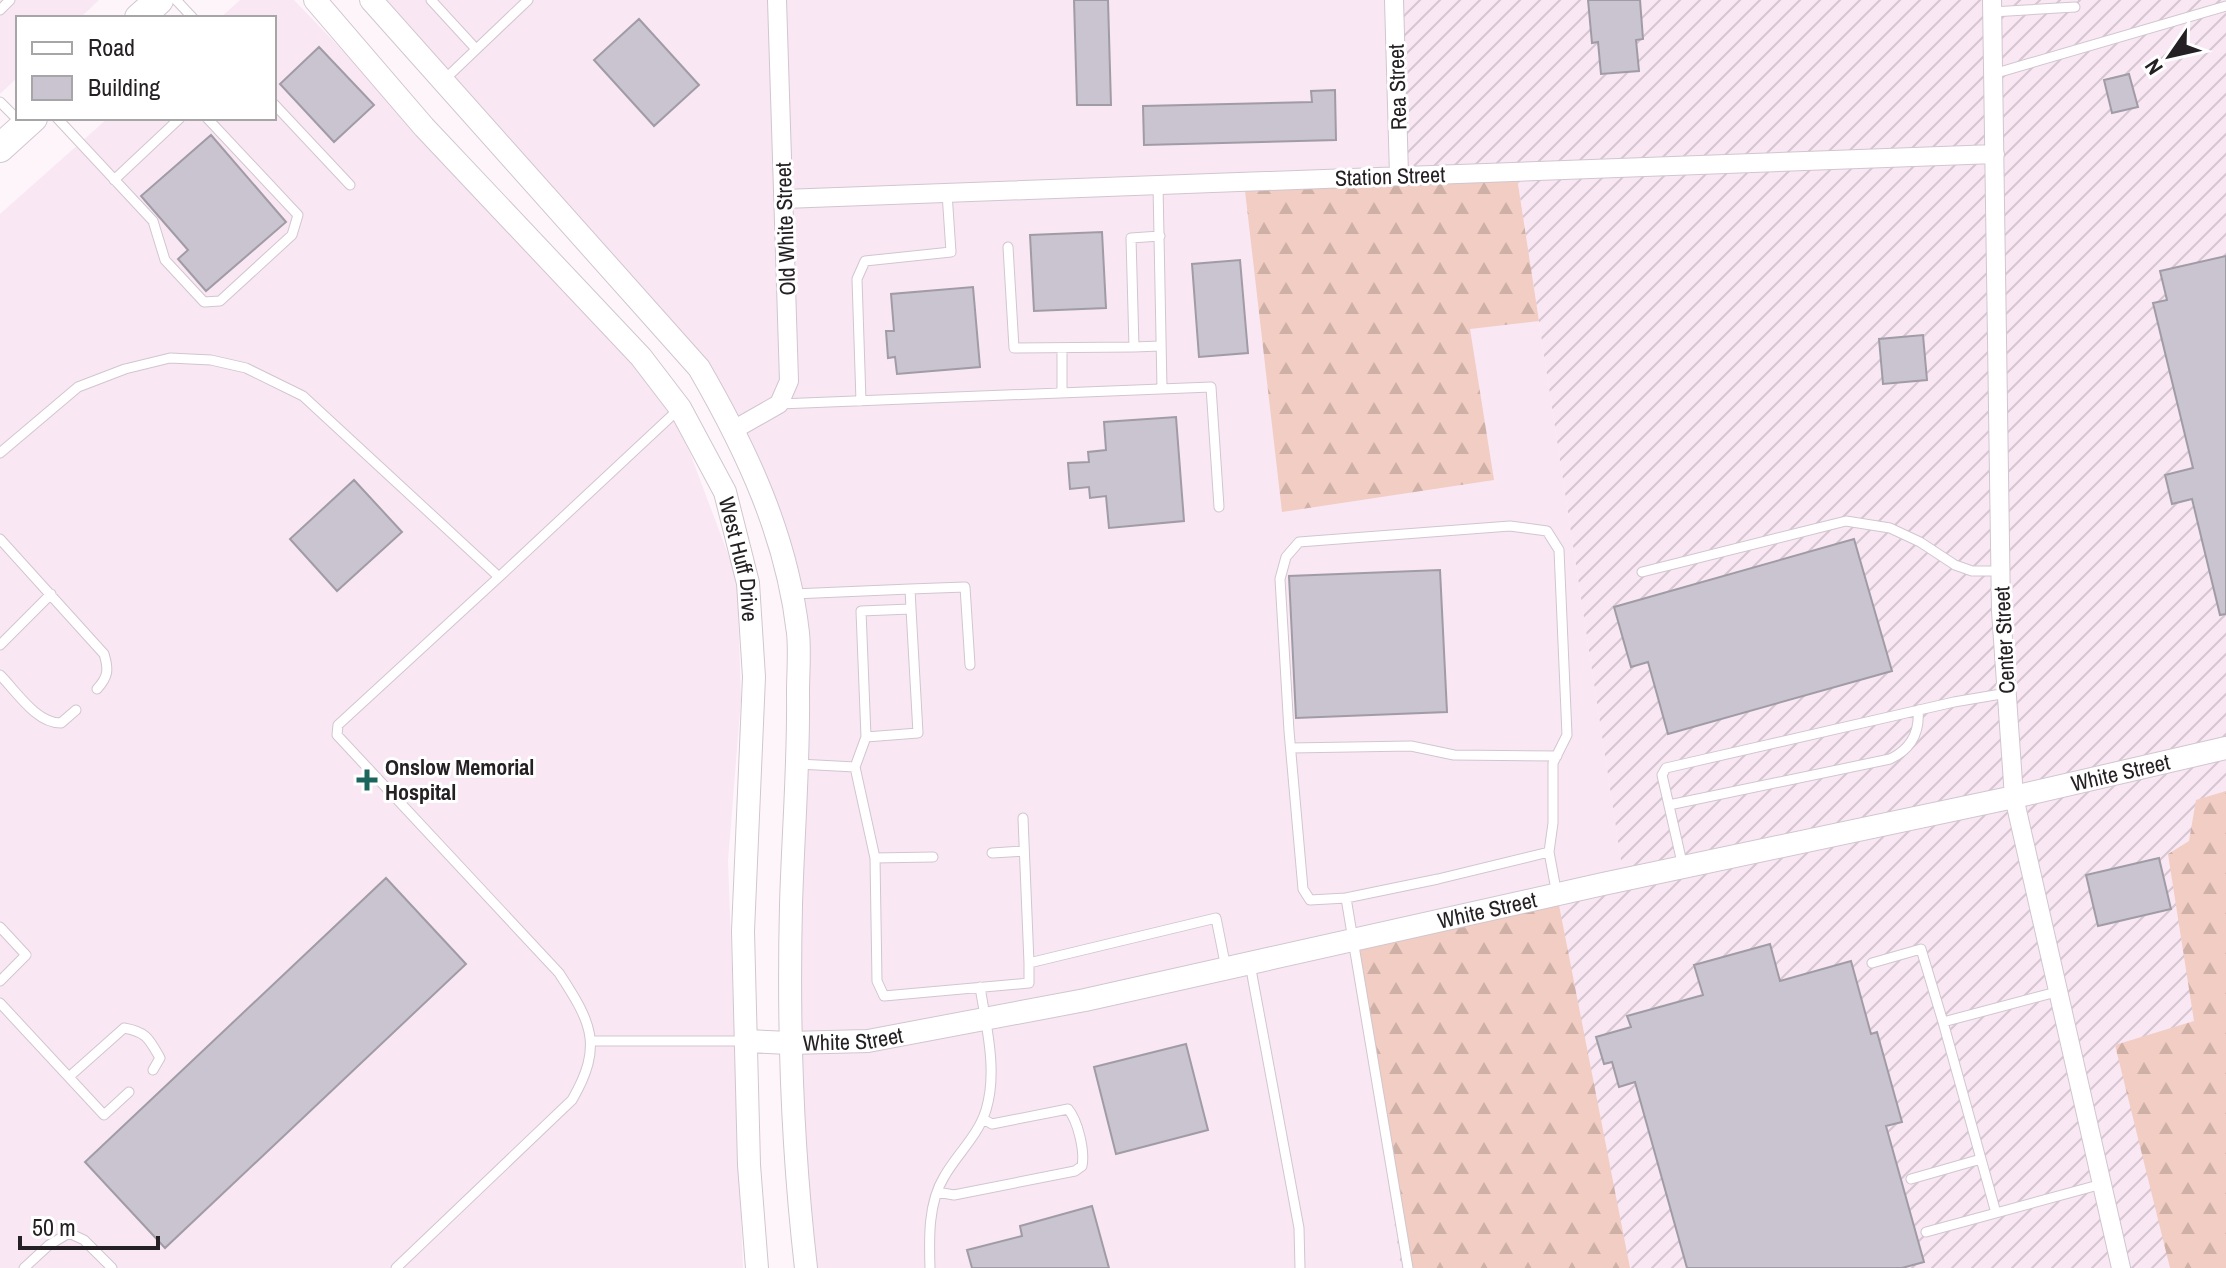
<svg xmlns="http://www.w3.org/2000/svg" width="2226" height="1268" font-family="'Archivo Narrow',sans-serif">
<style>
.built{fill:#f9e7f4}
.industrial{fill:url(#industrial-furrows)}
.forest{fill:url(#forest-firs)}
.building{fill:#c9c4cf;stroke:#a09ca6;stroke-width:2}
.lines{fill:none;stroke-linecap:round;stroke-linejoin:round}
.service-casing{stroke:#d1c6ce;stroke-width:11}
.minor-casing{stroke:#d1c6ce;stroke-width:20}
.tertiary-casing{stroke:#d1c6ce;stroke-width:24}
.primary-casing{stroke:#d1c6ce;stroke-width:30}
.service{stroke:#fff;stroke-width:9}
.minor{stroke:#fff;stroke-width:18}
.tertiary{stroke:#fff;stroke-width:22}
.primary{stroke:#fff;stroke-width:28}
.poi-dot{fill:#1b655d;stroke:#fff;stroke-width:3}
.labels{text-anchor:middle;stroke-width:6;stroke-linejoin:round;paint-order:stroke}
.street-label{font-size:22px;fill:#242023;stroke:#fff}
.poi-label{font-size:22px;font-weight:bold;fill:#242023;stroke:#fff;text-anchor:start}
</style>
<defs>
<pattern id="industrial-furrows" width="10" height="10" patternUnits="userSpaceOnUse" patternTransform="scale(2)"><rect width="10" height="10" fill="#f9e7f4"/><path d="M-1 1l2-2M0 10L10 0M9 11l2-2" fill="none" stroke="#d5c6d1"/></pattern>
<pattern id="forest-firs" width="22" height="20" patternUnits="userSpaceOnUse" patternTransform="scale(2)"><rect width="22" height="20" fill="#f2cdc3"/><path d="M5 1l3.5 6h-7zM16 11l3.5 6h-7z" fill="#cfb0a7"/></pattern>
</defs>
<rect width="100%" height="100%" fill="#fef5fb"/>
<path class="built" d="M0 0H99L80 18H18V77L0 94Z
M240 0H294L432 143 657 388 690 453 737 578 741 699 728 861 743 1268H0V214L108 118H274V18H220Z
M371 0H1394L1516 171 1624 880 1354 940 1401 1268H806L798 1202 799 742 777 533 699 368Z"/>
<path class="industrial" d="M1394 0H2226V1268H1401L1353 940 1624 880 1516 171 1399 175Z"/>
<path class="forest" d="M1516 171 1539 321 1470 329 1494 480 1282 512 1244 182Z
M2226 791V1268H2170L2115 1045 2194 1021 2168 854 2189 841 2196 800Z
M1557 895 1630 1268H1410L1353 940Z"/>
<path class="building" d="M1074 0H1108L1111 105H1077Z
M1588 0H1640L1643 39 1636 40 1639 71 1601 74 1598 42 1592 43Z
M639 19 699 85 654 126 594 60Z
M319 47 374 105 334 142 280 84Z
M2129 74 2138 107 2112 113 2104 80Z
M1335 90 1336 140 1144 145 1143 106 1312 102 1311 91Z
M211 135 286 222 206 291 178 259 188 250 141 196Z
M1102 232 1106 308 1034 311 1030 235Z
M2226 256V614L2220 615 2192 499 2172 504 2165 475 2193 468 2153 303 2167 300 2160 271Z
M1240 260 1248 353 1199 357 1192 264Z
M973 287 980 367 897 374 895 357 888 358 886 331H894L891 294Z
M1923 335 1927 380 1883 384 1879 339Z
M1176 417 1184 521 1109 528 1106 496 1090 498 1089 487 1070 489 1068 463 1089 462 1088 452 1106 450 1104 422Z
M354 480 402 532 337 591 290 539Z
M1854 539 1892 671 1668 734 1648 662 1631 667 1614 607Z
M1440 570 1447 712 1296 718 1289 576Z
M2159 858 2171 909 2098 926 2086 875Z
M386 878 466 964 165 1248 85 1162Z
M1770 944 1780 981 1851 961 1871 1034 1877 1032 1902 1122 1886 1126 1924 1262 1902 1268H1687L1635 1082 1619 1087 1612 1062 1604 1064 1596 1037 1631 1027 1627 1016 1703 995 1694 965Z
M1186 1044 1208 1130 1116 1154 1094 1067Z
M1092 1206 1109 1268H972L967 1250 1022 1236 1020 1226Z"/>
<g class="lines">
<g class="service-casing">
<path id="service" d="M176 0 193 18
M431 0 476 49
M0 10 10 0
M1992 12 2075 7
M1993 74 2226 6
M443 81 528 0
M0 102 23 125
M274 104 350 185
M57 118 153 221 165 260 204 302 220 301 292 235 298 215 207 118
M114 180 180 118
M1158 185 1162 388
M1008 247 1014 348 1134 347 1131 238 1160 236
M1134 347 1160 346
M1062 348V393
M861 401 857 279 865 261 951 252 947 193
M779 404 1211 387 1219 507
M0 453 78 387 125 369 170 358 211 360 246 368 303 396 499 577 338 725 337 735 559 973C591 1022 604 1045 572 1100L396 1268
M0 539 104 654C109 670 108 677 97 689
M1642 572 1846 521 1890 528 1920 542 1955 565 1972 571H2001
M499 577 680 408
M910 589 965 587 970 665
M793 594 910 589 911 609
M0 645 51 594
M0 675C17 692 36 723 61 723L76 710
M1291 748 1411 746 1454 755 1557 756
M798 764 855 767 866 737 861 611 911 609 918 733 866 737
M855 767 875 858 877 981 884 996 1029 983V963L1216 918 1226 968
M1669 805 1890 759C1911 749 1920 733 1918 710
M1023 818 1029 963
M1549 852 1557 895
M992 853 1024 851
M875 858 933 857
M1683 867 1662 775 1666 768 1954 702 2007 693
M1346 898 1310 900 1303 889 1289 731 1280 579 1286 557 1299 542 1510 526 1547 531 1559 550 1567 735 1553 763V823L1549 852 1438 879 1346 898 1408 1268
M0 927 26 955 0 981
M1872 963 1921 949 1943 1022
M1250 964 1299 1228 1300 1268
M2060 991 1943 1022 1996 1213 2102 1184
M0 1003 104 1115 129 1092
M591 1041H743
M70 1076 124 1028C147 1032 149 1039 160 1058L153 1070
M1911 1179 1981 1159
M937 1192 954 1195 1075 1171 1082 1166C1085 1151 1078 1121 1068 1109L992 1124 983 1119
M1926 1232 1996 1213
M24 1268 49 1245 69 1233 84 1240 112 1268
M930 1268C929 1239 928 1203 944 1177 957 1154 978 1136 986 1110 998 1071 986 1025 980 987"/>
</g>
<g class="minor-casing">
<path id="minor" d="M1394 0 1399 175
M1992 0 2001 611 2014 797 2121 1268
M784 199 1995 154
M735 429 779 404 789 381 777 0"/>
</g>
<g class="tertiary-casing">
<g id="tertiary">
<path id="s1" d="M315 0 424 127 641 357 680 408 725 492 748 583 754 677 743 931 749 1165 757 1268"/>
<path d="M371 0 699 368C747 451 787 536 798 633 800 652 798 673 798 693 799 764 793 834 791 905 788 1027 792 1147 806 1268"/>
<path id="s2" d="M745 1041 789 1043 868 1041 1085 1000 1603 884 2014 797 2226 748"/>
</g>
</g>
<g class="primary-casing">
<path id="primary" d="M139 18 159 0
M0 148 33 118"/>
</g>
<use href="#service" class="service"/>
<use href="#minor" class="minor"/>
<use href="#tertiary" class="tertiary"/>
<use href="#primary" class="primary"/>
</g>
<path class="poi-dot" d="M363 768h8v8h8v8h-8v8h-8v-8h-8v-8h8z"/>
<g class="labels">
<g class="street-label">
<text transform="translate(1397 87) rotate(-92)" y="8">Rea Street</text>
<text transform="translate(1390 176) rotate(-2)" y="8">Station Street</text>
<text transform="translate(785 229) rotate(-92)" y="8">Old White Street</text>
<text dy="8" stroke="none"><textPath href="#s1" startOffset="712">West Huff Drive</textPath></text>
<text transform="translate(2004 640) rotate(-93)" y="8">Center Street</text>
<text dy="8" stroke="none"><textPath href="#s2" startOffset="1404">White Street</textPath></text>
<text dy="8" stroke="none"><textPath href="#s2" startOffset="756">White Street</textPath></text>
<text dy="8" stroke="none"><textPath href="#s2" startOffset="108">White Street</textPath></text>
</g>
<g class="poi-label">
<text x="385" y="775">Onslow Memorial<tspan x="385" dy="25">Hospital</tspan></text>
</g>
</g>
<rect x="16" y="16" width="260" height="104" fill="#ffffff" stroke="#a7a6a7" stroke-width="2"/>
<rect x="32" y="42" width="40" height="12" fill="#ffffff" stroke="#a7a6a7" stroke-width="2"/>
<text x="88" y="56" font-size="24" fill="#242023">Road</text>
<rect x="32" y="76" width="40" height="24" fill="#c9c4cf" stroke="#a7a6a7" stroke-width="2"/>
<text x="88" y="96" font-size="24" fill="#242023">Building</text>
<g transform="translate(2170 56) rotate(236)" stroke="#ffffff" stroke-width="6" paint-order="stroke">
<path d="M0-6L14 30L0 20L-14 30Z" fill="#242023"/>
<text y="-12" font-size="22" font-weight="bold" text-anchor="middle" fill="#242023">N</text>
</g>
<path d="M20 1236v12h138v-12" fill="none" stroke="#242023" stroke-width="4"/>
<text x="32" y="1236" font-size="24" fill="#242023" stroke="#ffffff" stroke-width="6" paint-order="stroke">50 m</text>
</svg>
